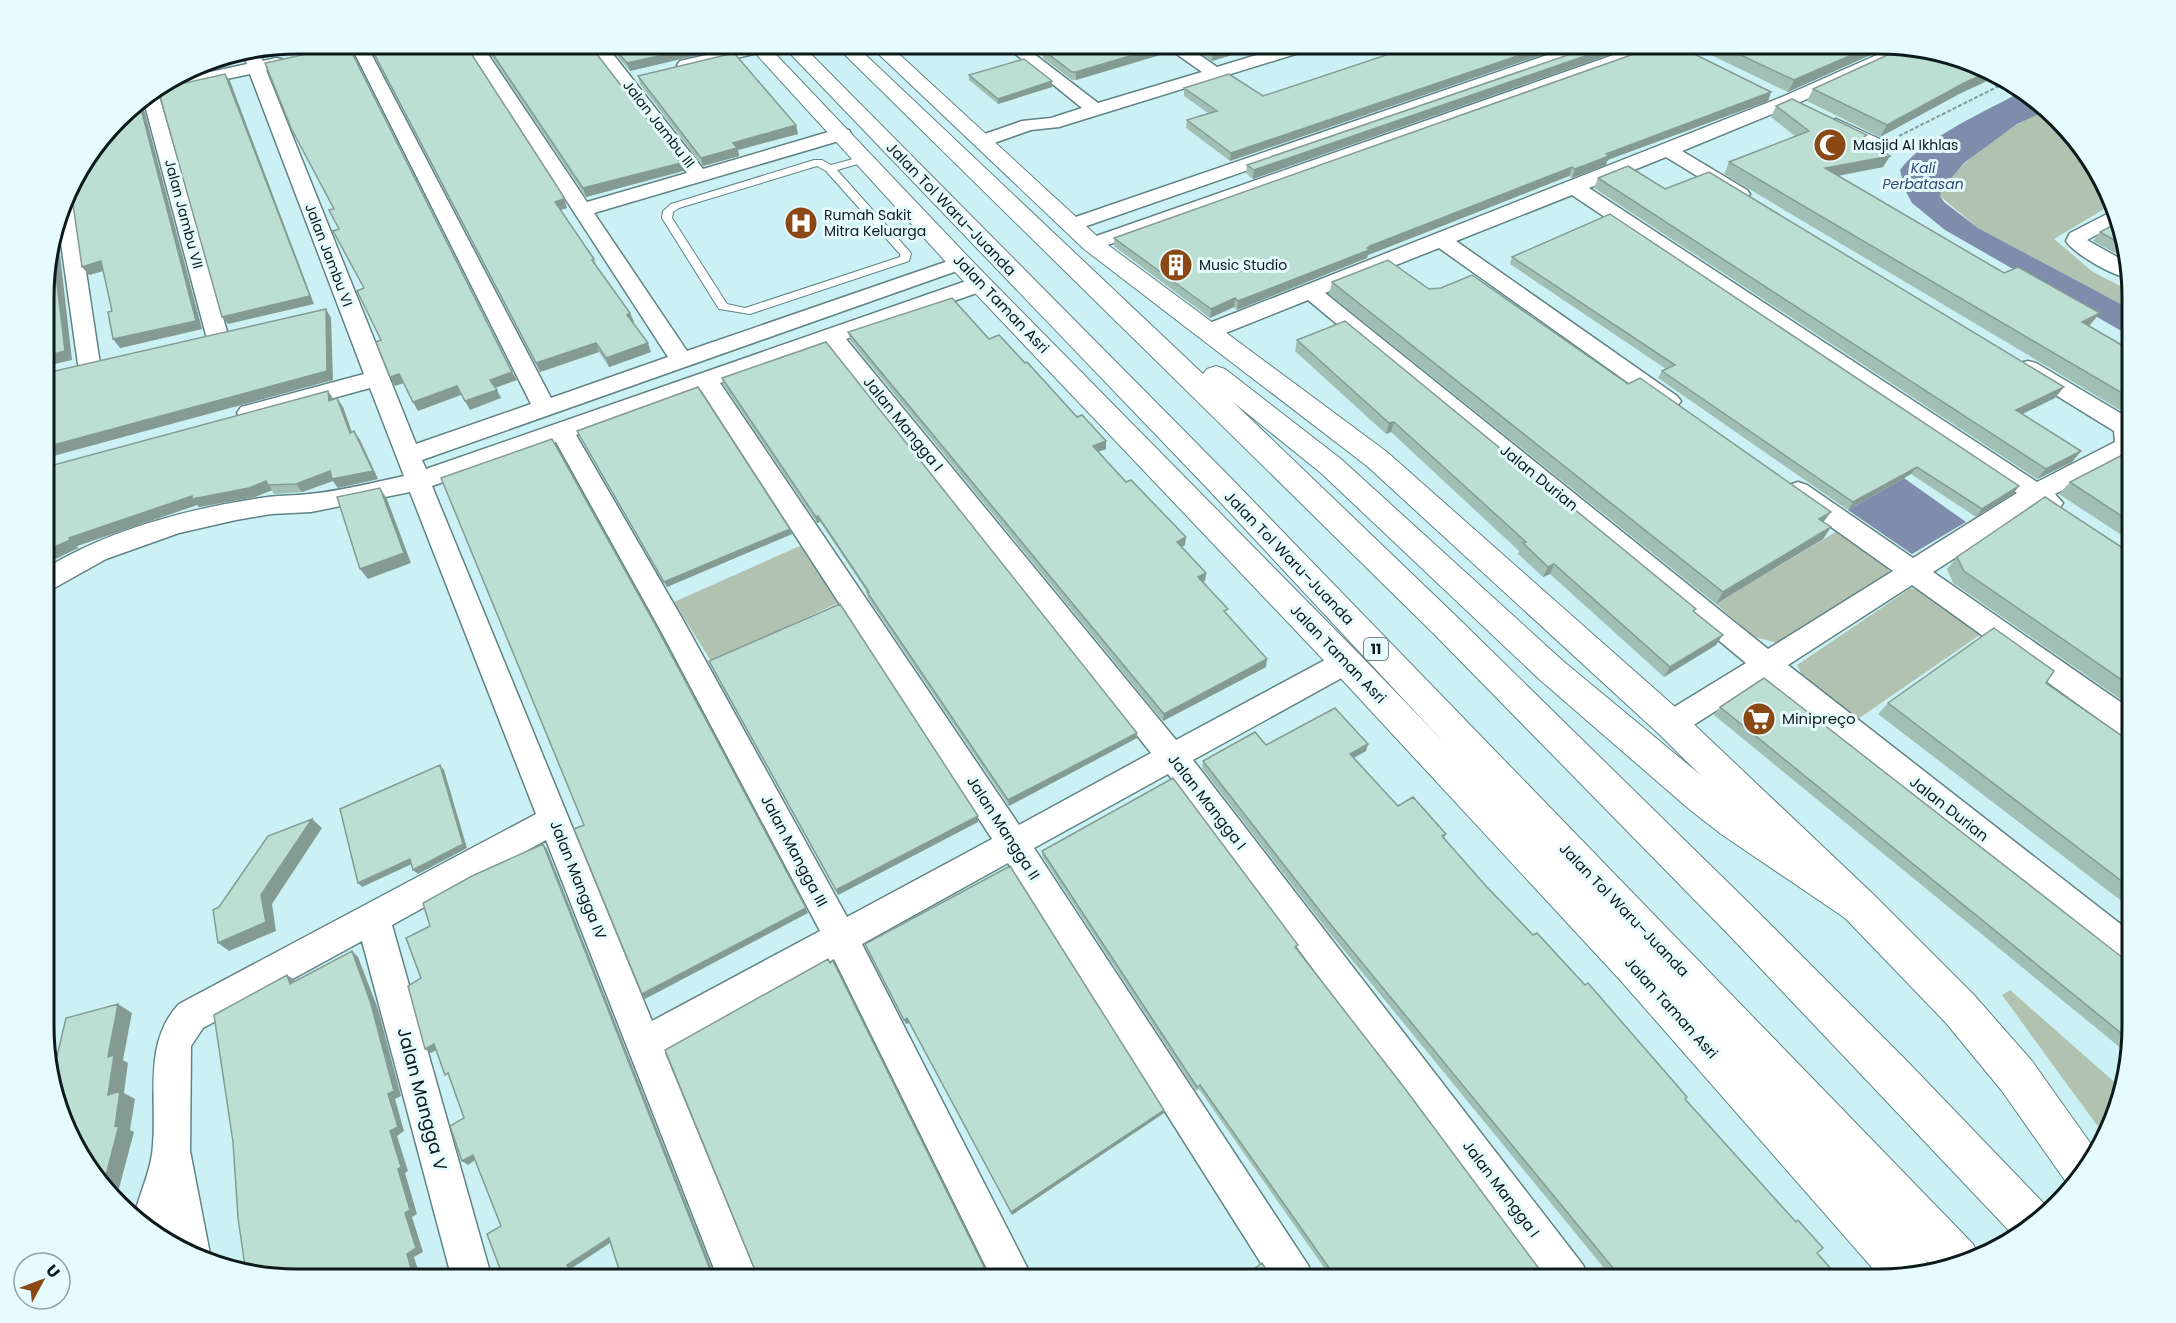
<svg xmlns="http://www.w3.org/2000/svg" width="2176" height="1323" font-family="Poppins,sans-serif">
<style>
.green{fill:#b1c3b0}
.water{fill:#7e8dab}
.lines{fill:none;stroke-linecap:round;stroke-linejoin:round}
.service-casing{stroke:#608386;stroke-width:2}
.minor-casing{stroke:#608386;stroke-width:3}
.secondary-casing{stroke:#608386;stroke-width:2}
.motorway-casing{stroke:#608386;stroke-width:2}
.path{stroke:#7f9b9e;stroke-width:2;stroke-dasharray:4 2;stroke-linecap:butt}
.service{fill:#fff;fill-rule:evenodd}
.minor{fill:#fff;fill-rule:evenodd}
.secondary{fill:#fff;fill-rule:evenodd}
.motorway{fill:#fff;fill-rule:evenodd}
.wall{fill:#a2bfb5}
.shaded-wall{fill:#849b94}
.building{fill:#bcded3;stroke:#849b94;stroke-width:1.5}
.labels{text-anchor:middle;stroke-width:6;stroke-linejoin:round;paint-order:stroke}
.far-street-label{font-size:14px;fill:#0c1a1b;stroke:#e5fbfe}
.far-poi-label{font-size:14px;fill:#0c1a1b;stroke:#e5fbfe;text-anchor:start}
.far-water-label{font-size:14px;font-style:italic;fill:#334873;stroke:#e5fbfe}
.shield{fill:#e5fbfe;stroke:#4d5e5f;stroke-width:1.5}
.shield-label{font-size:14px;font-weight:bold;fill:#0c1a1b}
.street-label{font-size:15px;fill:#0c1a1b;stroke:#e5fbfe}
.poi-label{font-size:15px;fill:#0c1a1b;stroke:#e5fbfe;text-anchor:start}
.near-street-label{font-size:18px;fill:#0c1a1b;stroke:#e5fbfe}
.rim{fill:none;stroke:#0c1a1b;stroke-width:3}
</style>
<rect width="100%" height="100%" fill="#ccf1f5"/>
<path class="green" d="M2048 110 2058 118 2098 170 2109 206 2054 239 2093 272 2132 292V310L1978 228 1940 196C1938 179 2002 133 2018 124 2027 118 2038 114 2048 110Z
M1839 530 1887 563 1889 574 1778 643 1755 637 1716 604Z
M802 545 840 602 711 661 674 602Z
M1911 588 1929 593 1984 632 1858 719 1803 677 1797 665Z
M2010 990 2119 1086 2104 1135 2002 995Z"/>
<path class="water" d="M2023 91 2048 110 2017 124 1964 163 1941 190 1940 196 1944 202 1978 228 2132 310V337L1945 230 1912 203 1905 190 1900 170C1922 139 1988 110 2023 91Z
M1904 478 1966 522 1912 554 1848 510Z"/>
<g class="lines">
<g class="service-casing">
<path id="service" d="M864 156 869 159 868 161 837 170 910 252 911 254 909 261 750 314 719 309 662 218 663 211 671 204 814 160H822L831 165ZM817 166 826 171 900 254V257L745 308 727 304 672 218 673 212 679 208Z"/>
</g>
<g class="minor-casing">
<path id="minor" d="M350 44H366L551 398 668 357 465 44H481L587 202 687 173 589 44H605L703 169 835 130H849L851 134 849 138 594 213 687 351 954 259 961 257 968 259 971 263 968 267 422 460 426 469 972 279 980 278 988 279 991 284 988 289 846 339 1176 740 1336 654 1346 651 1356 654 1360 662 1356 670 1193 760 1583 1265 1589 1279H1544L1168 774 1034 848 1308 1265 1314 1279H1271L1008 863 862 944 1033 1279H992L834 959 665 1053 758 1279H718L546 840 392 925 492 1279H452L362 941 203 1028 191 1046 190 1151 210 1254 207 1261 170 1245 167 1234 164 1240 135 1212C141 1191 152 1167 153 1145 157 1097 143 1042 179 1004L536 814 410 492 311 512 271 514 236 520 179 533 106 559 56 587 46 590V568C113 528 191 508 268 497 281 495 295 496 309 494 341 491 372 483 404 476L370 388 249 421 241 419 237 413 241 407 364 374 250 74 189 87 183 86 180 82 183 78 247 64 243 54 258 51 263 61 276 58 282 59 285 63 282 67 266 70 416 444 531 404ZM828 345 1151 753 1019 825 720 383ZM701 390 992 839 847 917 683 620 576 435ZM556 442 662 633 820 931 652 1021 432 486Z
M754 44H766L768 47 766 51 686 70 680 69 677 65 680 61Z
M1003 44H1021L1098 103 1202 72 1168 48 1166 44H1184L1217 67 1293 44H1317L1315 48 1059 127 1031 130 983 147 976 145 974 141 976 137 1022 121 1051 118 1082 108Z
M1579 44H1602L1600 48 1078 229H1064L1061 225 1064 221Z
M1645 44H1668L1666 48 1099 248 1092 250 1085 248 1082 244 1085 240Z
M1897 46 1916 48 1794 105 1682 151 1747 190 1750 194 1747 198H1733L1666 157 1589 188 2037 482 2115 442 2114 431 2020 373 2017 368 2020 363 2028 361 2036 363 2127 417 2132 416V454L2055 494 2063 503 2059 509 2050 512 2036 506 1933 572 2132 710V738L2121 735 1912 585 1788 665 2132 933V970L2120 965 1766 679 1681 733 1671 736 1661 733 1656 724 1661 715 1746 663 1308 300 1218 336 1210 338 1202 336 1199 331 1202 326 1782 97ZM1572 195 2017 493 1913 558 1807 485 1798 482 1789 485 1785 491 1789 497 1893 571 1768 649 1325 293 1439 248 1661 406 1669 409 1677 406 1681 401 1677 396 1456 241Z
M157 89 228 335 225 340 217 342 209 340 206 335 143 98Z
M1836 119 1886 142 1888 146 1886 150H1872L1830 129 1827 125 1830 121Z
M67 194 75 199 100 364 97 369 89 371 81 369 78 364 58 222Z
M2111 212 2115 225 2087 240 2126 262 2131 278C2116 278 2074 254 2066 241L2070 233Z"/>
</g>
<g class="secondary-casing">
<path id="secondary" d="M747 44H766L974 263 1358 653 1649 955 1925 1259 1930 1269 1895 1279H1882L1621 981 1334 671 956 273Z
M868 44H888L1100 239 1387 452 1683 714 1873 894 1974 995 2032 1061 2098 1154 2071 1189 2002 1091 1946 1023 1845 918 1659 734 1367 466 1084 249Z"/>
</g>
<g class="motorway-casing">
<path id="motorway" d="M781 44H801L1227 474 1973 1244 1978 1254 1933 1268 1207 488Z
M834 44H854L1203 374 1207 369 1216 366 1225 369 1341 459 1563 661 1715 787 1747 812 1873 894 1878 906 1873 918 1859 924 1845 918 1721 834 1689 809 1539 679 1321 473 1233 402 1457 617 1756 910 1904 1058 2051 1211 2016 1238 1729 935 1435 635Z"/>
</g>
<path class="path" d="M1899 136 2005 83 1991 77"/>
<use href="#service" class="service"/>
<use href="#minor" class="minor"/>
<use href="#secondary" class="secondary"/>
<use href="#motorway" class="motorway"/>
</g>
<path class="wall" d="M368 44 562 194 567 208 560 210 594 259 597 268 630 313 634 322H632L651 352 609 367 599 352 540 372Z
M483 44H589L683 171 586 197Z
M607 44H722L723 49 630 71Z
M1030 44H1170V52L1076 80H1072L1043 58V54Z
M1187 44H1253L1252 49 1212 61Z
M1600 44 1253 179 1246 173 1247 165Z
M1688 44H1879L1788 92Z
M1945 52 2000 75 1959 94 1880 137 1807 101 1813 89Z
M969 75 1052 87 998 104 969 80Z
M638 76 796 125 798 134 738 150 739 156 703 166 640 84Z
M1184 88 1263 96 1230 161 1186 128 1187 120 1208 113 1184 96Z
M1771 92 1768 101 1610 159 1607 161 1606 165 1572 178 1569 176 1422 234 1368 255 1367 258 1237 310 1234 307 1210 318 1114 246V238Z
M141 99 202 329 120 348 103 271 89 275 72 195 67 193 70 185 130 107Z
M1776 106 1865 138 1890 156 1883 167 1839 176 2090 325 2089 326 2132 351V415L2127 414 1724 174 1729 162 1795 136 1771 117Z
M1598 178 1665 189 2055 398 2022 414 2081 451 2072 462 2037 479 1594 188Z
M2115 224 2126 259 2093 241 2100 232Z
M1512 257 2019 486 2013 494 1976 517 1911 474 1848 510 1658 378 1662 371 1666 369 1510 264Z
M1332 282 1824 522 1831 527 1823 539 1716 604 1329 294Z
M848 332 989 339 1106 449 1098 452 1185 545 1182 547 1206 573 1205 581 1203 582 1266 667 1163 721 850 340Z
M1297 340 1695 612 1716 645 1664 677 1550 574 1543 577 1518 554 1519 551 1391 432 1386 434 1295 351Z
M722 378 1137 738 1009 806 868 598 867 592 820 522 817 523 723 384Z
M328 391 333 399 343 407 352 432 354 431 360 440 378 479 338 488 333 481 302 492 274 494 272 490 255 497 199 507 197 505 77 546 78 548 49 562Z
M577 431 790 529 792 534 667 587Z
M2132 450V542L2059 494 2070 482Z
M2132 554V707L1953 583 1947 569 1957 557Z
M709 661 978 816V822L838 895 712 668Z
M2046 683 2132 743V909L1878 714 1888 703Z
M1720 707 2132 1042 2128 1054 1714 715Z
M1368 744 1366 751 1354 758 1398 806 1446 834 1444 839 1486 886 1685 1099 1796 1222 1798 1220 1817 1253 1840 1279H1613L1325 927 1202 768 1203 761 1266 745Z
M1042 851 1296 950 1546 1278 1555 1279H1332L1199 1089 1196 1091 1042 856Z
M865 944 1164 1110V1113L1012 1215 909 1023 906 1024Z"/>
<path class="shaded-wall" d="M297 44H334L264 58 260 51Z
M711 44H722L723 49 630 71 627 63Z
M1170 44V52L1076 80V72Z
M1245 44H1253L1252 49 1212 61 1213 53Z
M1553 44H1574L1230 161 1231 153Z
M1620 44H1640L1253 179 1254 170Z
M1877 44 1893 45 1788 92 1794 80Z
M221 59 224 67 177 77 200 63Z
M1991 71 2000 75 1959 94 1880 137 1887 125 1966 82Z
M225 74 230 81 314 304 228 324 222 317Z
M1052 81V87L998 104V99Z
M1771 92 1768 101 1610 159 1607 161 1606 165 1572 178 1575 169 1614 151Z
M141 99 202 329 120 348 113 339 139 101Z
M796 125 798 134 738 150 739 156 703 166 701 158 733 143Z
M1890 156 1883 167 1819 179 1825 168Z
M681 163 683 171 586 197 583 188Z
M1572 167 1569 176 1368 255 1367 258 1237 310 1238 301 1367 248 1370 246Z
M564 199 567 208 558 211 555 202Z
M57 228 72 360 46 366 52 242Z
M101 261 107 270 89 275 82 267Z
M1235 298 1234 307 1210 318 1211 309Z
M326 309 331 318 333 380 46 458V447Z
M630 313 634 322 630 323 627 315Z
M2100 313 2090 325 2073 334 2082 322Z
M596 343 599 352 540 372 536 363Z
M648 343 651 352 609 367 606 358Z
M512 372 517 380 495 388 490 380Z
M399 374 404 383 395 386 390 377Z
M457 386 461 395 418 411 413 402Z
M2064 387 2055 398 2008 421 2016 410Z
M497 390 501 398 470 410 465 401Z
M328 391 334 400 329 401Z
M337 398 343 407 355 442 350 433Z
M1394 422 1391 432 1386 434 1389 423Z
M354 431 360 440 378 479 338 488 333 481 302 492 296 484 330 471Z
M1106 441V449L1093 454V446Z
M2081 451 2072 462 2037 479 2046 469Z
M1917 467 1911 474 1848 510 1853 502Z
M266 481 272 490 255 497 199 507 197 505 77 546 78 548 49 562 46 559V551L69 538 192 496Z
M2019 486 2013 494 1976 517 1982 509Z
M380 488 387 499 411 563 368 579 360 569Z
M1831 512 1822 524 1819 519Z
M818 516 820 522 817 523 816 517Z
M1831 527 1823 539 1716 604 1723 592Z
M790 529 792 534 667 587 664 582Z
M1186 537 1185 545 1176 550 1177 542Z
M1554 564 1550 574 1543 577 1548 567Z
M1206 573 1205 581 1197 585 1198 577Z
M1723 635 1716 645 1664 677 1670 667Z
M1267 659 1266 667 1163 721 1164 714Z
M1137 733V738L1009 806 1008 800Z
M1368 744 1366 751 1348 761 1350 754Z
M440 765 444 770 467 848 418 874 413 870Z
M978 816V822L838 895 836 890Z
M312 819 322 828 272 904 276 931 229 951 218 943 261 895Z
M543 844 547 849 716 1279 713 1277Z
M410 859 414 863 362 887 358 883Z
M806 908 808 913 645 999 642 994Z
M352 951 358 957 378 1009 401 1096 395 1099 404 1131 397 1136 408 1171 405 1173 417 1214 412 1217 423 1252 414 1257 421 1279H414L407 1254 405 1213 398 1169 390 1131 388 1094Z
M287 975 295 980 297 989 290 984Z
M118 1004 132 1013 123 1060 128 1063 124 1093 135 1099 130 1130 134 1132 117 1196 104 1183 115 1126 108 1095V1057Z
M907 1018 909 1023 906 1024 904 1020Z
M434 1044 439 1049 431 1053 425 1049Z
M1164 1110V1113L1012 1215 1011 1212Z
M473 1155 478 1158 468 1165 462 1161Z
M121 1199 130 1203 129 1207Z
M609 1238 613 1241 572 1268 576 1279H573L567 1265Z"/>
<path class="building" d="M369 44H465L562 194 564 199 555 202 594 259 592 260 630 313 627 315 648 343 606 358 596 343 536 363Z
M486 44H589L681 163 583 188Z
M611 44H711L627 63Z
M1040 44H1170L1076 72H1072L1043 50 1046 49Z
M1199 44H1245L1213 53Z
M1419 44H1553L1231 153 1187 120 1217 111 1184 88 1229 74 1263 96Z
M1600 44H1620L1254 170 1247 165Z
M1662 44H1674L1771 92 1614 151 1606 154 1609 156 1575 169 1572 167 1424 225 1370 246 1367 248 1369 250 1238 301 1235 298 1211 309 1114 238Z
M1717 44H1877L1794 80Z
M348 45 512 372 490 380 497 390 465 401 457 386 413 402 399 374 390 377 376 342 381 340 357 291 364 288 333 231 339 229 329 210 334 209 291 128 265 63Z
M1905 47 1945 52 1991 71 1966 82 1887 125 1813 89Z
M734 53 796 125 733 143 737 148 701 158 638 76Z
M1024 59 1052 81 998 99 969 75Z
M225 74 310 296 222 317 158 89Z
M1792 99 1867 135 1864 137 1890 156 1825 168 2004 273 2018 267 2100 313 2082 322 2132 351V399L1729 162 1809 131 1776 106Z
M139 101 196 321 113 339 108 312 112 311 101 261 82 267 71 190 69 189 70 185 130 107Z
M1628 166 1665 189 1709 172 2064 387 2016 410 2081 451 2046 469 1598 178Z
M1610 214 2019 486 1982 509 1917 467 1853 502 1662 371 1675 365 1512 257Z
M2115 224 2121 244 2100 232Z
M52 242 65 351 46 356V264Z
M1388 260 1429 289 1441 288 1472 275 1628 384 1640 378 1831 512 1819 519 1831 527 1723 592 1332 282Z
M952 298 989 339 999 335 1025 363 1027 362 1077 417 1082 415 1106 441 1093 446 1126 482 1131 480 1186 537 1177 542 1206 573 1198 577 1228 609 1224 611 1267 659 1164 714 848 332Z
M326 309 327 371 46 447V373Z
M1345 321 1696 609 1693 611 1723 635 1670 667 1554 564 1548 567 1523 543 1526 542 1394 422 1389 423 1297 340Z
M826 342 1137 733 1008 800 867 592H869L818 516 816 517 722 378Z
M698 387 790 529 664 582 577 431Z
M328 391 329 401 337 398 350 433 354 431 373 471 332 479 330 471 296 484 268 485 266 481 249 488 192 499V496L69 538 70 540 46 551V467Z
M552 439 657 628 806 908 642 994 574 829 584 825 441 478Z
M2132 450V523L2070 482Z
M380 488 404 553 360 569 337 497Z
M2045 497 2132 554V687L1964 571 1957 557Z
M840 604 978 816 836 890 709 661Z
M1994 628 2054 671 2046 683 2132 743V889L1888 703Z
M1764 678 2132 965V1042L1720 707Z
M1335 708 1368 744 1350 754 1398 806 1413 797 1446 834 1442 836 1486 886 1533 935 1537 933 1585 985 1588 983 1687 1097 1685 1099 1796 1222 1798 1220 1823 1248 1817 1253 1840 1279H1622L1327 920 1203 761 1255 732 1266 745Z
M440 765 463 844 413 870 410 859 358 883 340 809Z
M1173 778 1298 945 1295 947 1403 1086 1546 1278 1555 1279H1337L1200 1085 1197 1087 1042 851Z
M312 819 261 895 266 922 218 943 213 910 219 907 268 836Z
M543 844 713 1277 755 1279 757 1275 665 1050 828 959 830 963 833 961 989 1277 993 1279H622L609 1238 567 1265 573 1279H504L487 1234 501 1226 473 1155 462 1161 450 1126 464 1118 448 1073 445 1075 434 1044 425 1049 408 986 421 978 406 938 430 926 423 903 472 876Z
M1010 866 1164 1110 1011 1212 907 1018 904 1020 865 944Z
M352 951 371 1004 394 1091 388 1094 398 1127 390 1131 401 1167 398 1169 410 1210 405 1213 416 1248 407 1254 414 1279 297 1280 246 1273 238 1218 233 1142 214 1015 287 975 290 984Z
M118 1004 108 1057 114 1055 108 1095 120 1091 115 1126 119 1125 104 1183 86 1167 51 1074 53 1073 66 1018Z
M1262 1263 1271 1277 1282 1278 1283 1279H1240Z"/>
<defs>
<g id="mosque-disc" transform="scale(1.725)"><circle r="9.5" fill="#894814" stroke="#e5fbfe"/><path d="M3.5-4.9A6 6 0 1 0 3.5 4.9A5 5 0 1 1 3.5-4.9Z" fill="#fff"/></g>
<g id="hospital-disc" transform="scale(1.725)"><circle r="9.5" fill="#894814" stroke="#e5fbfe"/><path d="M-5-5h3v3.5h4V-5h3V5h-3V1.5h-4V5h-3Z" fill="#fff"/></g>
<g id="building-disc" transform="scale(1.725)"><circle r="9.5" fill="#894814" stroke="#e5fbfe"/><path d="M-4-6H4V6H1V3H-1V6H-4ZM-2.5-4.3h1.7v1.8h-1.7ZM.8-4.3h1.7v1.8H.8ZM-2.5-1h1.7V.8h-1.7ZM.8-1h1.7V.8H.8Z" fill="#fff"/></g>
<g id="supermarket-disc" transform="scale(1.725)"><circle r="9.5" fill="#894814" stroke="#e5fbfe"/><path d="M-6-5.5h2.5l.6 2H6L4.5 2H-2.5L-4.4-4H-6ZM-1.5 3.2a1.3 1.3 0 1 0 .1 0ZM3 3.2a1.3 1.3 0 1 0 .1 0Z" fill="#fff"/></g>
</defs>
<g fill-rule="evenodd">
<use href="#mosque-disc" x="1830" y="145"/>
<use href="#hospital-disc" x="801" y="223"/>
<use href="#building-disc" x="1176" y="265"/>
<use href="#supermarket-disc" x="1759" y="719"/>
</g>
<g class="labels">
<g class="far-street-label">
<text transform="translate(659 124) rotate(52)" y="5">Jalan Jambu III</text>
<text transform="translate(184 214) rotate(75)" y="5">Jalan Jambu VII</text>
<text transform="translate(329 255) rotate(69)" y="5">Jalan Jambu VI</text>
</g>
<g class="far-poi-label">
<text x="1853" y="150">Masjid Al Ikhlas</text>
<text x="824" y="220">Rumah Sakit<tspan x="824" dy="16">Mitra Keluarga</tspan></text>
<text x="1199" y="270">Music Studio</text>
</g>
<g class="far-water-label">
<text x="1923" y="173">Kali<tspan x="1923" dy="16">Perbatasan</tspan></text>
</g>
<rect class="shield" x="1364" y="638" width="24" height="22" rx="4.5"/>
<g class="shield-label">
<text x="1376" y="654">11</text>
</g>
<g class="street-label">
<text transform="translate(951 209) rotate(46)" y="5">Jalan Tol Waru–Juanda</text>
<text transform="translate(1001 304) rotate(46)" y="5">Jalan Taman Asri</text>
<text transform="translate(903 424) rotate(51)" y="5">Jalan Mangga I</text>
<text transform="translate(1539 478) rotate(39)" y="5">Jalan Durian</text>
<text transform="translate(1289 558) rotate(46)" y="5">Jalan Tol Waru–Juanda</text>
<text transform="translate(1338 654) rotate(46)" y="5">Jalan Taman Asri</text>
<text transform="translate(1207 802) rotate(52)" y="5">Jalan Mangga I</text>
<text transform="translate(1949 809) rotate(38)" y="5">Jalan Durian</text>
<text transform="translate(1003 828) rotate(57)" y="5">Jalan Mangga II</text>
<text transform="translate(794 851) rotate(62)" y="5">Jalan Mangga III</text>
<text transform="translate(578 880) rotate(68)" y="5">Jalan Mangga IV</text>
<text transform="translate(1624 910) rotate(46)" y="5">Jalan Tol Waru–Juanda</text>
<text transform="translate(1671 1008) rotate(48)" y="5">Jalan Taman Asri</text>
<text transform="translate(1501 1189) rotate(53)" y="5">Jalan Mangga I</text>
</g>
<g class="poi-label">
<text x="1782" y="724">Minipreço</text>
</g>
<g class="near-street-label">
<text transform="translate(422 1099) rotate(75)" y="6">Jalan Mangga V</text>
</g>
</g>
<path d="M0 0H2176V1323H0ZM297 54H1879A243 243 0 0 1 2122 297V1026A243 243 0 0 1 1879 1269H297A243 243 0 0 1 54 1026V297A243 243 0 0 1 297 54Z" fill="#e5fbfe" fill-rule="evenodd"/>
<path class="rim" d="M297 54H1879A243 243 0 0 1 2122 297V1026A243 243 0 0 1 1879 1269H297A243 243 0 0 1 54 1026V297A243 243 0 0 1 297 54Z"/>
<g transform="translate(42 1281) rotate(49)"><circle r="28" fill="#e5fbfe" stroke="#8ea1a3" stroke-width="1.5"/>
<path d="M0-4.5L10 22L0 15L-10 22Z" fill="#894814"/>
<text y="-9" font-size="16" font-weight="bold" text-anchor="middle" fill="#0c1a1b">U</text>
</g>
</svg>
